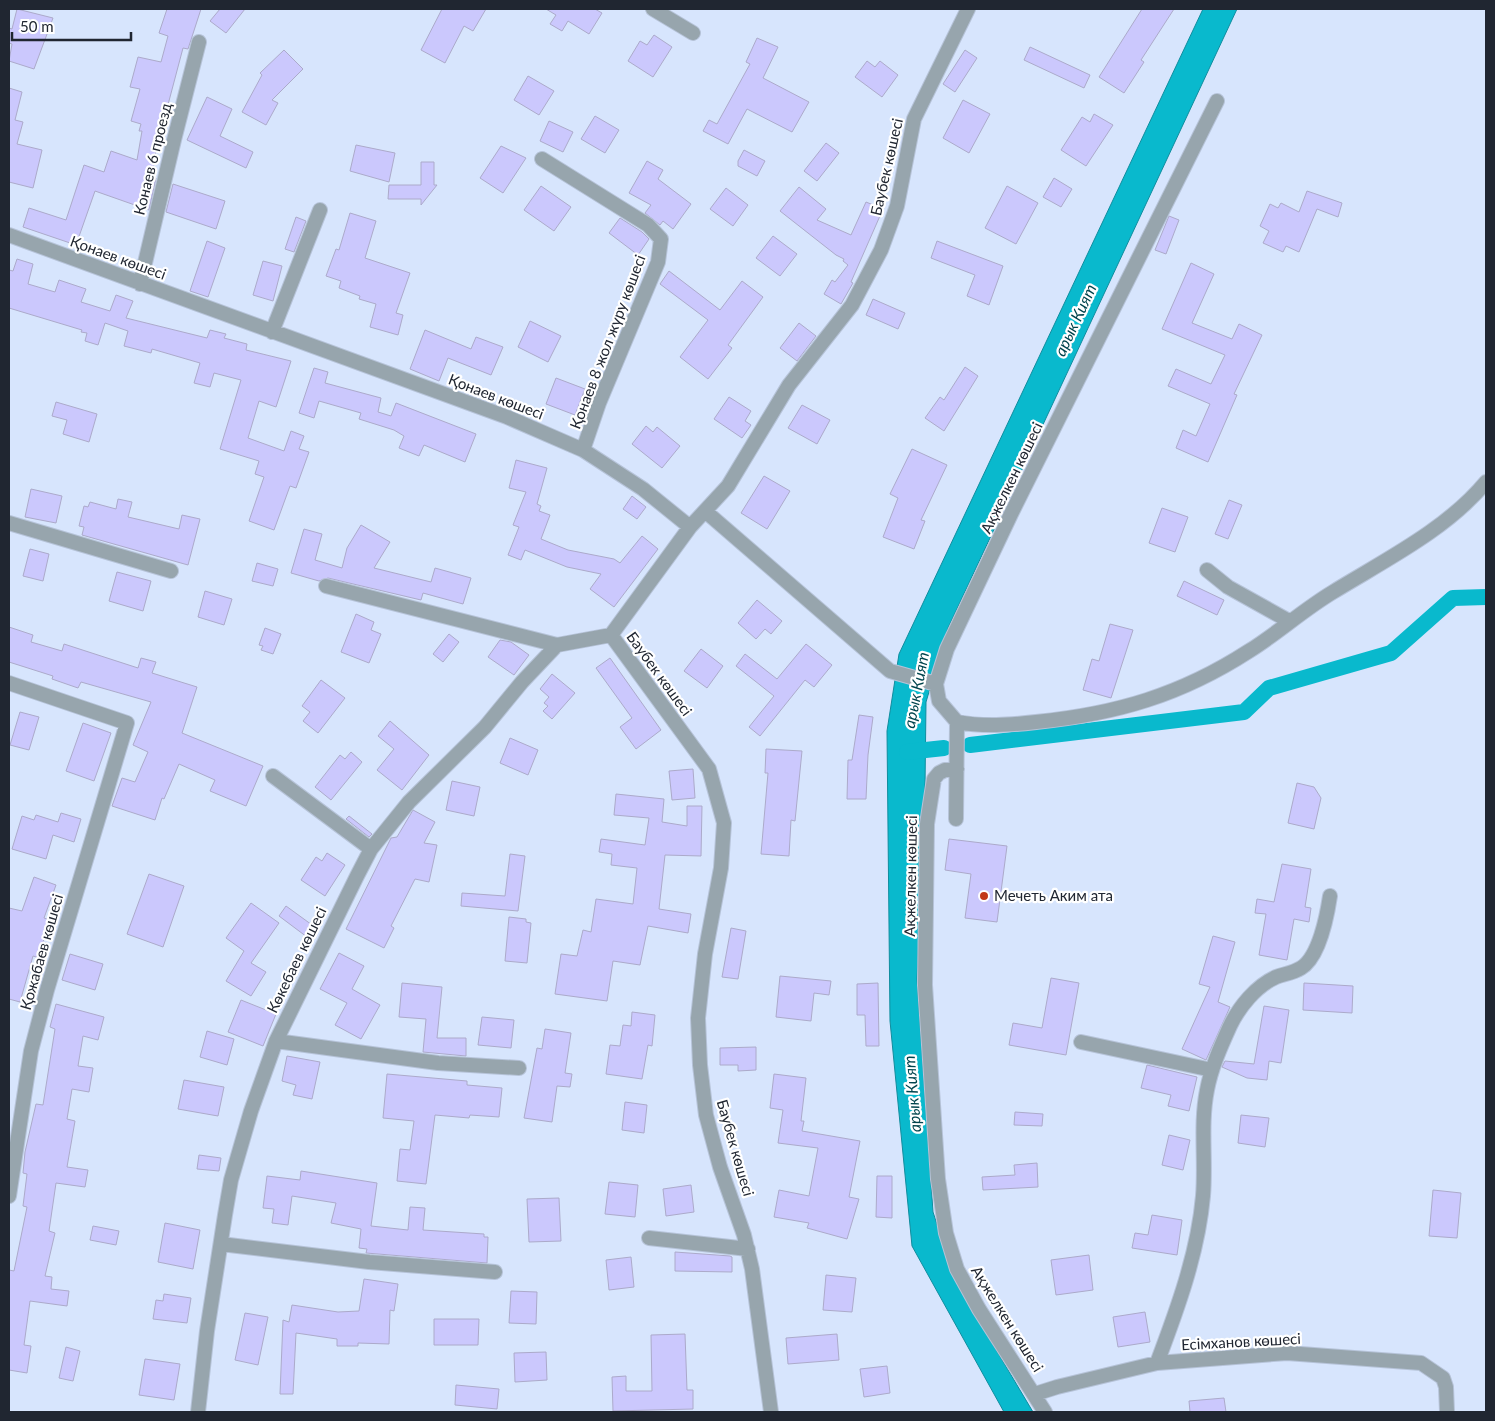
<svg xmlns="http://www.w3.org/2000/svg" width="1495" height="1421" font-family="Lato,sans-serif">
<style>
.water{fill:#09b9cd;stroke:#108d9e}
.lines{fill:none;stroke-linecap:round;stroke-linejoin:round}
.canal{stroke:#09b9cd;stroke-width:16}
.building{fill:#cbc8fd;stroke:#acaaca}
.street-casing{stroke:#b6c3d8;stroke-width:16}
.street{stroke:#97a5ad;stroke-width:14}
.poi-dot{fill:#c13618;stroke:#fff;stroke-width:2}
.labels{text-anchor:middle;stroke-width:4.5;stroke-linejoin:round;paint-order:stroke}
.street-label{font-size:15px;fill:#202631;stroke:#fff}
.poi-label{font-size:15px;fill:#202631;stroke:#fff;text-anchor:start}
.water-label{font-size:16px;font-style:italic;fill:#00444d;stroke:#fff}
</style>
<rect width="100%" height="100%" fill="#d7e5fd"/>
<path class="water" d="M1203 9H1237L948 628 926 702 925 787 917 979 933 1212 950 1264 966 1299 1033 1412H1004L912 1246 890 1021 887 731 899 654Z"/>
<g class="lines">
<path class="canal" d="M970 745 1244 712 1269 688 1391 653 1453 598 1486 597
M907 752 944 748"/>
</g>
<path class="building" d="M17 9 53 18 34 69 9 61 12 44 9 43V28L12 29Z
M167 9H201L188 49 183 48 156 150 152 177 156 178 149 210 95 191 76 245 23 227 29 208 66 220 84 165 104 172 111 151 137 160 142 131H139L141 124 131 121 140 89 130 87 138 57 161 62 168 36 159 33Z
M220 9H245L226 33 210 21Z
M442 9H486L473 31 464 26 445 63 421 50Z
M546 9H595L602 13 589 34 568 21 562 31 550 24 556 15Z
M1142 9H1174L1141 60 1144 62 1124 93 1099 77Z
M654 35 672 47 653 77 628 61 640 41 647 45Z
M757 38 778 47 763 78 809 102 792 132 747 109 728 144 703 131 709 120 717 124 750 64 746 62Z
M1030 47 1090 75 1084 88 1024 60Z
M284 50 303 69 272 100 278 103 266 125 242 112 262 75 260 73Z
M965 50 977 58 955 92 943 84Z
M867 61 875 67 880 61 898 75 882 97 855 77Z
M528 76 554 91 539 115 514 100Z
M9 88 22 92 15 120 23 122 17 144 42 150 33 188 9 182Z
M207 97 232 109 220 136 253 152 246 168 187 140Z
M963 100 990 114 969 153 943 138Z
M1094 114 1113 125 1086 166 1061 150 1082 117 1090 122Z
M595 116 619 130 605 153 581 139Z
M549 121 573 132 563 152 540 141Z
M826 143 839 153 817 181 804 171Z
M356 145 395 153 389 182 350 171Z
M501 146 526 158 503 193 480 178Z
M744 150 765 161 757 176 738 166V161Z
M647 161 663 170 658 179 691 204 673 229 663 221 660 225 645 213 651 205 629 193Z
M421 162H434V185H437L421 205V199H388L389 185H421Z
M1054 178 1072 189 1061 207 1043 197Z
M173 184 225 201 216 229 166 212Z
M541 186 571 207 554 231 524 210Z
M1007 186 1038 203 1016 244 985 228Z
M799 187 826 209 817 220 851 235 866 202 883 209 851 282 853 283 841 304 824 294 832 280 835 282 848 265 843 261 844 259 836 255 780 211Z
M726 188 748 205 733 226 710 209Z
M1307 191 1342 203 1338 217 1317 209 1299 252 1286 246 1283 252 1263 243 1269 231 1260 226 1270 204 1278 208 1281 203 1299 212Z
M350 213 376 221 365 258 410 273 396 313 403 315 398 335 370 327 376 304 359 299 360 296 339 288 341 281 326 276 336 249 339 250Z
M1169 216 1179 220 1166 254 1155 250Z
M296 217 306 221 294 252 285 249Z
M620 218 642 232 649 239 638 255 609 233Z
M773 236 797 254 780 276 756 258Z
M207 241 225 248 208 297 190 291Z
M937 241 1003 266 989 305 967 296 975 275 931 258Z
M17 259 33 264 28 284 55 292 59 280 86 289 81 302 110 311 116 295 133 301 126 318 207 338 210 330 226 334 224 338 247 344 246 350 291 361 276 407 259 401 248 438 284 451 291 431 304 436 299 449 309 452 296 488 290 486 274 530 249 521 264 477 255 474 259 461 220 449 241 380 214 373 210 387 194 383 200 363 152 349 151 353 124 346 128 331 105 323 98 345 85 341 87 333 81 332 82 330 9 308V270L13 271Z
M263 261 282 266 273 301 253 295Z
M1191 263 1214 274 1192 323 1232 339 1239 324 1262 335 1234 394 1237 395 1208 462 1176 448 1183 430 1196 436 1210 404 1168 386 1176 369 1211 384 1225 355 1162 329Z
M669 271 720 310 742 281 763 297 728 345 732 348 708 379 680 357 708 320 660 284Z
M873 299 905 313 898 329 866 315Z
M530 321 561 336 548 362 518 347Z
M799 323 816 336 797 361 780 348Z
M425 330 471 349 476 337 503 347 491 375 448 358 439 381 410 369Z
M965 367 978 376 944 431 925 418 940 397 944 400Z
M314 368 328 372 325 383 381 398 378 412 391 416 396 403 476 434 465 462 424 445 419 456 399 448 404 436 394 430 359 419 361 413 319 401 314 418 299 413Z
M556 378 585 389 575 415 546 404Z
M729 397 751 411 745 421 751 425 742 438 714 419Z
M56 402 97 414 89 442 63 434 67 420 52 416Z
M802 405 830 420 817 444 788 428Z
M646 426 653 432 657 427 680 446 662 468 632 444Z
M912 449 947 465 921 520 925 521 914 549 883 537 898 498 890 494Z
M516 460 547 468 537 504 541 506 539 511 550 515 541 539 568 550 614 559 620 563 642 536 658 549 614 607 590 589 601 574 567 567 525 550 521 560 508 555 519 527 513 525 526 492 509 488Z
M764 476 790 491 767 529 741 513Z
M31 489 62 496 56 523 25 517Z
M632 496 646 507 637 519 623 509Z
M118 499 132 502 128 517 179 529 182 515 200 519 188 565 82 535 84 527 79 526 84 506 88 507 90 502 116 509Z
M1229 500 1242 505 1228 539 1215 534Z
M1162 508 1188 517 1175 552 1149 543Z
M361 525 390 542 374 568 431 582 435 568 471 578 463 604 423 593 421 600 328 578 319 581 291 573 304 529 322 534 315 560 342 568 347 548Z
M30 549 49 554 43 581 23 576Z
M257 563 278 569 273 586 252 581Z
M117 572 151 581 143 611 109 601Z
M1184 581 1224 600 1217 615 1177 596Z
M205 591 232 599 224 625 198 617Z
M757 600 782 621 771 634 765 629 756 639 738 623Z
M356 614 374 622 371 630 381 634 369 663 341 652Z
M1110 624 1133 630 1111 698 1083 690 1092 659 1099 661Z
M9 627 33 635 31 642 62 651 64 644 138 668 141 658 156 662 152 673 197 687 182 733 263 766 246 806 210 791 215 780 179 764 164 799 162 798 155 820 112 806 122 778 135 782 148 752 133 745 151 702 81 682 78 688 52 679 53 676 9 662Z
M265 628 281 634 273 654 261 650 263 646 259 645Z
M449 634 459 642 443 662 433 654Z
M500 640 511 642 529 655 514 675 488 657Z
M806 644 832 665 814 687 805 680 760 736 749 727 774 696 736 666 745 654 777 679Z
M701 649 723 666 707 688 684 671Z
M610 658 661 730 636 749 620 727 632 718 596 668Z
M552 674 575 693 552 719 543 711 548 706 544 703 549 697 540 689Z
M321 680 345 698 318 733 303 721 310 712 302 706Z
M20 712 39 717 29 750 10 745Z
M859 715 873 717 868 755 866 799H847L848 760H852Z
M390 721 429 755 402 790 377 770 394 749 378 736Z
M83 723 111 733 94 781 66 771Z
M510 738 538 750 528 775 500 763Z
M766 749 802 751 795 821 791 820 789 856 761 854 768 773H765Z
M351 752 362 762 331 800 315 787 340 755 345 759Z
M693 769 695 798 672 800 669 771Z
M452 781 480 787 474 816 446 810Z
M1297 783 1314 787 1321 798 1314 829 1288 823Z
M616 794 664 799 662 822 687 826V806H702L701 856 665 855 659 909 691 914 688 933 648 926 640 965 613 961 607 1001 555 994 561 954 577 956 583 930 591 932 596 899 633 904 637 868 611 865 612 854 599 852 601 839 645 845 649 818 614 815Z
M413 810 435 822 424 843 437 845 429 882 415 879 391 926 394 928 384 948 346 929 391 838 397 837Z
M61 813 81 819 74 842 53 835 46 859 12 849 22 816 34 820 36 815 58 822Z
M349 816 372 834 369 837 346 819Z
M949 839 1007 846 997 922 965 918 971 874 945 870Z
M327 853 345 865 325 896 301 880 316 857 322 861Z
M510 854 525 856 518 911 461 906 462 893 505 896Z
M1282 864 1311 869 1305 907 1311 908 1309 922 1294 919 1287 960 1259 955 1266 914 1255 913 1257 899 1274 902Z
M149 874 184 886 163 947 127 934Z
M34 877 56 885 44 918 50 920 43 942 47 943 43 959 33 956 20 1002 9 999V908L22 911Z
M251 903 279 923 251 963 266 972 251 996 226 981 244 951 226 938Z
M286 906 319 930 311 940 279 916Z
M509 917 526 919V922L531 923 527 963 505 961Z
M731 928 746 931 738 979 722 977Z
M1213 936 1235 942 1218 1002 1230 1007 1206 1060 1182 1049 1210 987 1199 984Z
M339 953 364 966 352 989 380 1005 361 1039 335 1025 347 1003 320 989Z
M70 954 103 964 95 990 62 980Z
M780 976 831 981 829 995 814 993 811 1021 776 1017Z
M1051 978 1079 983 1066 1055 1009 1045 1013 1023 1042 1028Z
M402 983 442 987 437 1038H466V1056L423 1052 426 1019 399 1017Z
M878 983 879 1046H866L865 1015H857V984Z
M1304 983 1353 986 1352 1013 1303 1010Z
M241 1000 276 1014 263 1046 228 1032Z
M56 1004 104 1017 98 1040 83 1036 78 1066 93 1068 89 1092 72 1089 67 1119 75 1121 67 1167 88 1170 85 1187 56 1183 49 1231 55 1233 45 1276 52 1277 51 1289 69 1291 67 1306 30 1301 24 1345 31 1346 27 1373 9 1370V1270L14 1271 27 1207 23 1206 27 1174 23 1173 25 1152 36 1104 43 1105 55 1029 50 1027Z
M1264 1006 1289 1010 1281 1063 1269 1061 1267 1080 1247 1078 1222 1067 1225 1061 1254 1064Z
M632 1012 655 1015 652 1046 648 1045 642 1079 606 1074 610 1045 620 1046 623 1025 631 1026Z
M482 1017 514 1020 511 1048 478 1045Z
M545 1029 571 1033 565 1073 572 1074 570 1087 557 1086 552 1122 524 1118 537 1048 542 1049Z
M207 1031 234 1039 227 1065 200 1057Z
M756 1047V1070L738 1071V1065H720V1048Z
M287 1056 320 1062 312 1099 293 1095 296 1085 282 1081Z
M1147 1065 1197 1077 1189 1111 1168 1106 1171 1095 1141 1088Z
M387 1074 467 1081V1085L502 1088 499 1117 470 1115 469 1118 435 1115 426 1184 397 1181 400 1149 410 1150 414 1121 383 1118Z
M774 1074 806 1078 801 1121H804L802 1131 860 1141 849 1197 859 1199 847 1239 807 1228 809 1223 774 1217 779 1190 809 1196 818 1148 778 1143 783 1110 770 1108Z
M184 1080 224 1087 218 1116 178 1109Z
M625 1102 647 1105 644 1133 622 1130Z
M1015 1112 1043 1114 1042 1126 1014 1125Z
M1241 1115 1269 1118 1265 1147 1238 1143Z
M1169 1135 1190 1140 1183 1170 1162 1165Z
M199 1155 221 1158 219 1171 197 1169Z
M1037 1163 1038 1187 983 1190 982 1177 1015 1175 1014 1165Z
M301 1171 377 1183 371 1226 408 1230 410 1207 425 1208 423 1230 484 1234V1237H488L487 1263 366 1253 367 1249 359 1248 361 1229 331 1223 336 1203 292 1196 288 1225 272 1223 274 1209 263 1208 267 1176 300 1180Z
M877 1176H892V1218L876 1217Z
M609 1182 638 1185 635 1217 605 1214Z
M691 1185 694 1212 666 1216 663 1189Z
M1433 1190 1461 1193 1457 1238 1429 1236Z
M559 1198 561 1241 529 1242 527 1199Z
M1152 1215 1182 1220 1177 1255 1132 1248 1135 1233 1148 1235Z
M165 1223 200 1230 193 1269 158 1262Z
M93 1226 119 1231 116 1245 90 1240Z
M675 1252 730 1256 732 1257V1272L675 1271Z
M1089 1255 1093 1290 1056 1295 1051 1260Z
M631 1257 634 1287 609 1290 606 1260Z
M826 1275 856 1278 852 1312 823 1310Z
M364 1279 398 1284 394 1311 390 1310 389 1344 358 1343V1346H337V1339L296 1333 293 1394H280L283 1320 289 1322 292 1305 338 1312 359 1311Z
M511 1291 537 1292 536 1324 509 1323Z
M164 1294 191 1298 187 1323 153 1319 156 1300 163 1301Z
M1145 1312 1150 1342 1118 1347 1113 1317Z
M245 1313 268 1317 258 1365 235 1360Z
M434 1319H479L478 1345H434Z
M685 1334 687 1390H693V1409L613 1411 612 1377 626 1376V1391H652L651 1335Z
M837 1334 839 1360 788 1364 786 1338Z
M66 1347 80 1351 73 1381 59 1378Z
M546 1352 547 1380 515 1382 514 1353Z
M145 1359 180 1364 174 1400 139 1395Z
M887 1366 890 1393 864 1397 860 1369Z
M456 1385 499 1389 497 1409 455 1405Z
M1224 1398 1226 1412H1190L1189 1401Z"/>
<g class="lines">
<g class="street-casing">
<path id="street" d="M653 9 693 33
M542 159 648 225 661 239 658 262 599 403 583 450
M9 235 507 417 583 450 643 489 690 527
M140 284 174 140 199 42
M272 332 320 210
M705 511 890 671 936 684
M9 523 171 571
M1207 570 1228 587 1289 621
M326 586 557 645
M611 635 709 769 724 823 721 868 705 954 698 1018 700 1065 706 1115 720 1167 744 1235 752 1269 771 1412
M611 635 690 527 728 486 789 385 852 305 881 250 897 206 914 119 968 9
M9 683 127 723 47 990 31 1051 9 1196
M957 722C984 727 1009 725 1036 722 1116 714 1181 695 1249 651 1278 633 1303 610 1333 592 1385 560 1446 530 1486 482
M957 769 945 770 939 773 934 779 927 824 925 985 938 1179 946 1233 957 1269 979 1309 1045 1412
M273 776 371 849
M956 819 957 722 939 701 936 684 947 649 1011 514 1217 101
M276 1041 438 1063 519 1068
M1081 1042 1212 1070
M649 1238 748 1249
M221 1244 369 1262 495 1272
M1157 1363C1177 1310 1198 1253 1203 1196 1206 1161 1200 1125 1207 1090 1211 1068 1221 1046 1230 1026 1239 1007 1256 986 1276 977 1284 974 1293 973 1301 968 1319 957 1327 916 1330 896
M1035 1394 1057 1387 1157 1363 1287 1353 1421 1363 1443 1378 1446 1387 1447 1412
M198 1412 207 1331 225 1215 231 1180 251 1111 276 1041 357 876 371 849 409 802 485 727 522 682 557 645 611 635"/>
</g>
<use href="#street" class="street"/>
</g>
<circle class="poi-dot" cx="984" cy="896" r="5"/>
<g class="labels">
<g class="street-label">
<text transform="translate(153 159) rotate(-76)" y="5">Конаев 6 проезд</text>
<text transform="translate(887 167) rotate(-77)" y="5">Баубек көшесі</text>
<text transform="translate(118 258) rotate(20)" y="5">Қонаев көшесі</text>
<text transform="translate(608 342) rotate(-69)" y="5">Қонаев 8 жол жүру көшесі</text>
<text transform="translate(496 397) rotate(21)" y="5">Қонаев көшесі</text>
<text transform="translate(1012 478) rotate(-64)" y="5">Ақжелкен көшесі</text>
<text transform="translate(659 674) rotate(54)" y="5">Баубек көшесі</text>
<text transform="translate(911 876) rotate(-89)" y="5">Ақжелкен көшесі</text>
<text transform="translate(42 952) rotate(-74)" y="5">Қожабаев көшесі</text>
<text transform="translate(297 960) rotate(-64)" y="5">Көкебаев көшесі</text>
<text transform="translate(735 1148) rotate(74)" y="5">Баубек көшесі</text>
<text transform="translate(1007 1319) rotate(58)" y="5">Ақжелкен көшесі</text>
<text transform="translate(1241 1342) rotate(-3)" y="5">Есімханов көшесі</text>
</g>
<g class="poi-label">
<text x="994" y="901">Мечеть Аким ата</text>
</g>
<g class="water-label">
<text transform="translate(1075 320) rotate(-65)" y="6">арык Кият</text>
<text transform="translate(916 690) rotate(-79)" y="6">арык Кият</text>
<text transform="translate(912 1094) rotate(-95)" y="6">арык Кият</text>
</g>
</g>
<rect width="1495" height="1421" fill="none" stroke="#202631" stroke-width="20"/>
<path d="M12 32v8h119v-8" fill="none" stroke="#202631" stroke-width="2.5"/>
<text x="20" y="32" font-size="15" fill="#202631" stroke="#ffffff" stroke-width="4" paint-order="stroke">50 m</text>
</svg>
